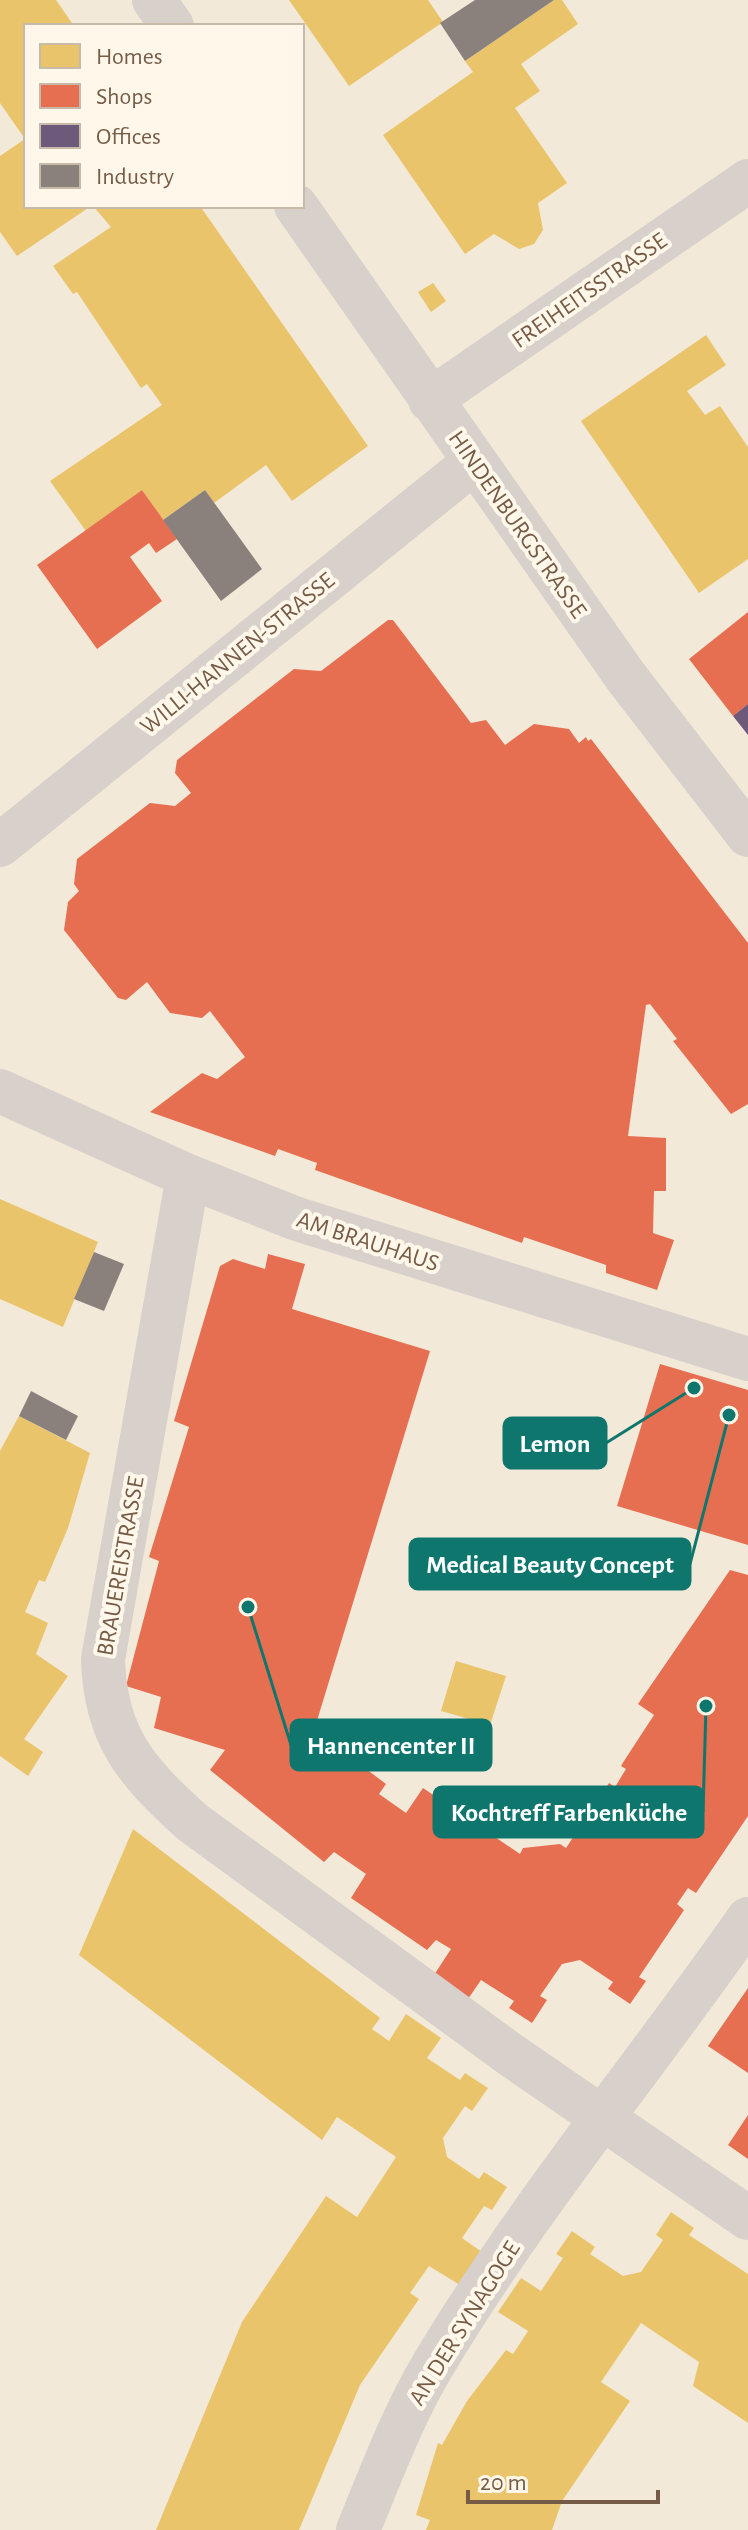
<svg xmlns="http://www.w3.org/2000/svg" width="748" height="2530" font-family="'Alegreya Sans',sans-serif">
<style>
.residential{fill:#f3e9d8;fill-rule:evenodd}
.homes{fill:#e9c46a}
.shops{fill:#e76f51}
.offices{fill:#6d597a}
.industry{fill:#8a817c}
.lines{fill:none;stroke-linecap:round;stroke-linejoin:round}
.minor{stroke:#d8d0ca;stroke-width:44}
.labels{text-anchor:middle;stroke-width:8;stroke-linejoin:round;paint-order:stroke}
.street-label{font-size:24px;fill:#765c47;stroke:#fff8ea}
.leader{fill:none;stroke:#0f766e;stroke-width:3}
.callout-dot{fill:#0f766e;stroke:#fff8ea;stroke-width:3}
.callout{fill:#0f766e;stroke:#0f766e;stroke-width:3}
.callout-label{font-size:26px;text-anchor:middle;font-weight:bold;fill:#fff}
</style>
<rect width="100%" height="100%" fill="#f7f2e8"/>
<path class="residential" d="M0 0H748V2530H0ZM26 26H302V206H26Z"/>
<path class="homes" d="M0 0H56L74 26H26V206H91L17 256 0 232V156L25 139 0 103Z
M289 0H428L443 22 349 86Z
M554 0H562L578 24 521 64 540 91 515 108 567 183 538 203 543 230 534 244 519 249 494 234 465 254 383 135 473 72 465 61Z
M93 206H200L368 446 292 501 266 465 214 503 205 490 163 520 142 490 86 531 50 481 162 405 147 384 141 388 77 292 73 294 53 266 111 227Z
M433 283 446 301 431 312 418 292Z
M706 335 726 365 687 391 705 415 720 406 748 447V559L699 593 581 421Z
M0 1199 98 1242 63 1327 0 1299Z
M19 1416 90 1453 68 1528 45 1582 39 1580 25 1612 48 1623 36 1654 68 1676 24 1739 43 1752 28 1776 0 1756V1451Z
M456 1661 506 1676 490 1725 441 1711Z
M133 1829 380 2018 372 2029 389 2041 406 2014 441 2038 427 2058 460 2080 465 2073 488 2088 472 2111 465 2106 443 2138 447 2157 479 2179 484 2172 507 2187 492 2210 484 2206 462 2238 482 2252 460 2285 429 2266 410 2293 419 2299 360 2385 299 2530H156L242 2322 326 2196 357 2217 396 2157 337 2117 322 2140 79 1955Z
M671 2212 694 2228 689 2235 748 2274V2423L693 2386 699 2362 641 2323 601 2382 630 2401 562 2501 552 2530H426L430 2520 416 2515 438 2443 442 2445 467 2401 506 2350 513 2354 528 2331 498 2312 521 2278 541 2291 563 2258 556 2254 572 2231 595 2247 590 2254 623 2276 641 2272 663 2240 656 2235Z"/>
<path class="shops" d="M142 490 177 539 156 553 149 543 130 557 162 601 97 649 37 565Z
M748 612V704L733 716 689 659Z
M388 620H393L471 723 486 720 505 745 534 724 569 729 579 743 586 737 588 741 591 739 748 943V1104L731 1114 673 1041 677 1039 650 1004 646 1005 628 1136 666 1138V1191H654L653 1233 674 1240 657 1290 606 1273V1265L524 1237 522 1243 315 1170 317 1163 278 1149 275 1156 150 1112 202 1073 217 1079 245 1057 210 1011 202 1018 170 1013 147 982 126 1000 118 998 64 930 68 902 79 891 74 884 77 859 150 803 175 806 191 793 175 773 177 760 294 669 321 671Z
M268 1254 305 1264 292 1309 430 1351 312 1737 329 1741 386 1784 379 1794 406 1813 423 1788 520 1854 523 1848 560 1844 566 1848 609 1783 615 1787 626 1769 621 1766 624 1761 654 1715 638 1704 730 1570 748 1575V1816L696 1893 688 1888 677 1904 684 1910 639 1977 646 1981 630 2004 608 1989 613 1982 580 1960 562 1964 540 1996 547 2000 532 2023 509 2008 514 2001 481 1980 468 1999 434 1975 451 1949 436 1940 427 1950 351 1898 366 1874 334 1852 324 1862 210 1770 225 1750 154 1728 161 1697 126 1686 159 1561 149 1557 189 1427 174 1421 220 1266 233 1259 265 1269Z
M660 1364 748 1390V1545L617 1506Z
M748 1988V2073L708 2046Z
M748 2115V2159L728 2145Z"/>
<path class="offices" d="M748 704V735L733 716Z"/>
<path class="industry" d="M475 0H554L465 61 440 23Z
M205 490 262 569 221 601 163 520Z
M94 1252 124 1264 104 1311 74 1299Z
M31 1391 78 1416 66 1440 19 1416Z"/>
<g class="lines">
<path class="minor" d="M154 0 172 26
M296 206 626 677 748 835
M430 400 748 181
M0 845 474 462
M0 1091 188 1176 297 1219 748 1359
M188 1176 103 1659C105 1737 137 1772 192 1822L511 2055 748 2218
M358 2530C381 2474 402 2417 433 2365 526 2209 644 2068 748 1919"/>
</g>
<g class="labels">
<g class="street-label">
<text transform="translate(589 290) rotate(-35)" y="8">FREIHEITSSTRASSE</text>
<text transform="translate(518 524) rotate(55)" y="8">HINDENBURGSTRASSE</text>
<text transform="translate(237 653) rotate(-39)" y="8">WILLI-HANNEN-STRASSE</text>
<text transform="translate(368 1241) rotate(18)" y="8">AM BRAUHAUS</text>
<text transform="translate(120 1566) rotate(-80)" y="8">BRAUEREISTRASSE</text>
<text transform="translate(464 2323) rotate(-58)" y="8">AN DER SYNAGOGE</text>
</g>
</g>
<path class="leader" d="M694 1388L606 1443M729 1415L690 1564M248 1607L291 1745M706 1706L703 1812"/>
<g class="callout-dot">
<circle cx="694" cy="1388" r="8"/>
<circle cx="729" cy="1415" r="8"/>
<circle cx="248" cy="1607" r="8"/>
<circle cx="706" cy="1706" r="8"/>
</g>
<g class="callout">
<rect x="504" y="1418" width="102" height="50" rx="8"/>
<rect x="410" y="1539" width="280" height="50" rx="8"/>
<rect x="291" y="1720" width="200" height="50" rx="8"/>
<rect x="434" y="1787" width="269" height="50" rx="8"/>
</g>
<g class="callout-label">
<text x="555" y="1452">Lemon</text>
<text x="550" y="1573">Medical Beauty Concept</text>
<text x="391" y="1754">Hannencenter II</text>
<text x="569" y="1821">Kochtreff Farbenküche</text>
</g>
<rect x="24" y="24" width="280" height="184" fill="#fff8ea" stroke="#c8baa9" stroke-width="2"/>
<rect x="40" y="44" width="40" height="24" fill="#e9c46a" stroke="#c8baa9" stroke-width="2"/>
<text x="96" y="64" font-size="24" fill="#765c47">Homes</text>
<rect x="40" y="84" width="40" height="24" fill="#e76f51" stroke="#c8baa9" stroke-width="2"/>
<text x="96" y="104" font-size="24" fill="#765c47">Shops</text>
<rect x="40" y="124" width="40" height="24" fill="#6d597a" stroke="#c8baa9" stroke-width="2"/>
<text x="96" y="144" font-size="24" fill="#765c47">Offices</text>
<rect x="40" y="164" width="40" height="24" fill="#8a817c" stroke="#c8baa9" stroke-width="2"/>
<text x="96" y="184" font-size="24" fill="#765c47">Industry</text>
<path d="M468 2490v12h190v-12" fill="none" stroke="#765c47" stroke-width="4"/>
<text x="480" y="2490" font-size="24" fill="#765c47" stroke="#fff8ea" stroke-width="6" paint-order="stroke">20 m</text>
</svg>
